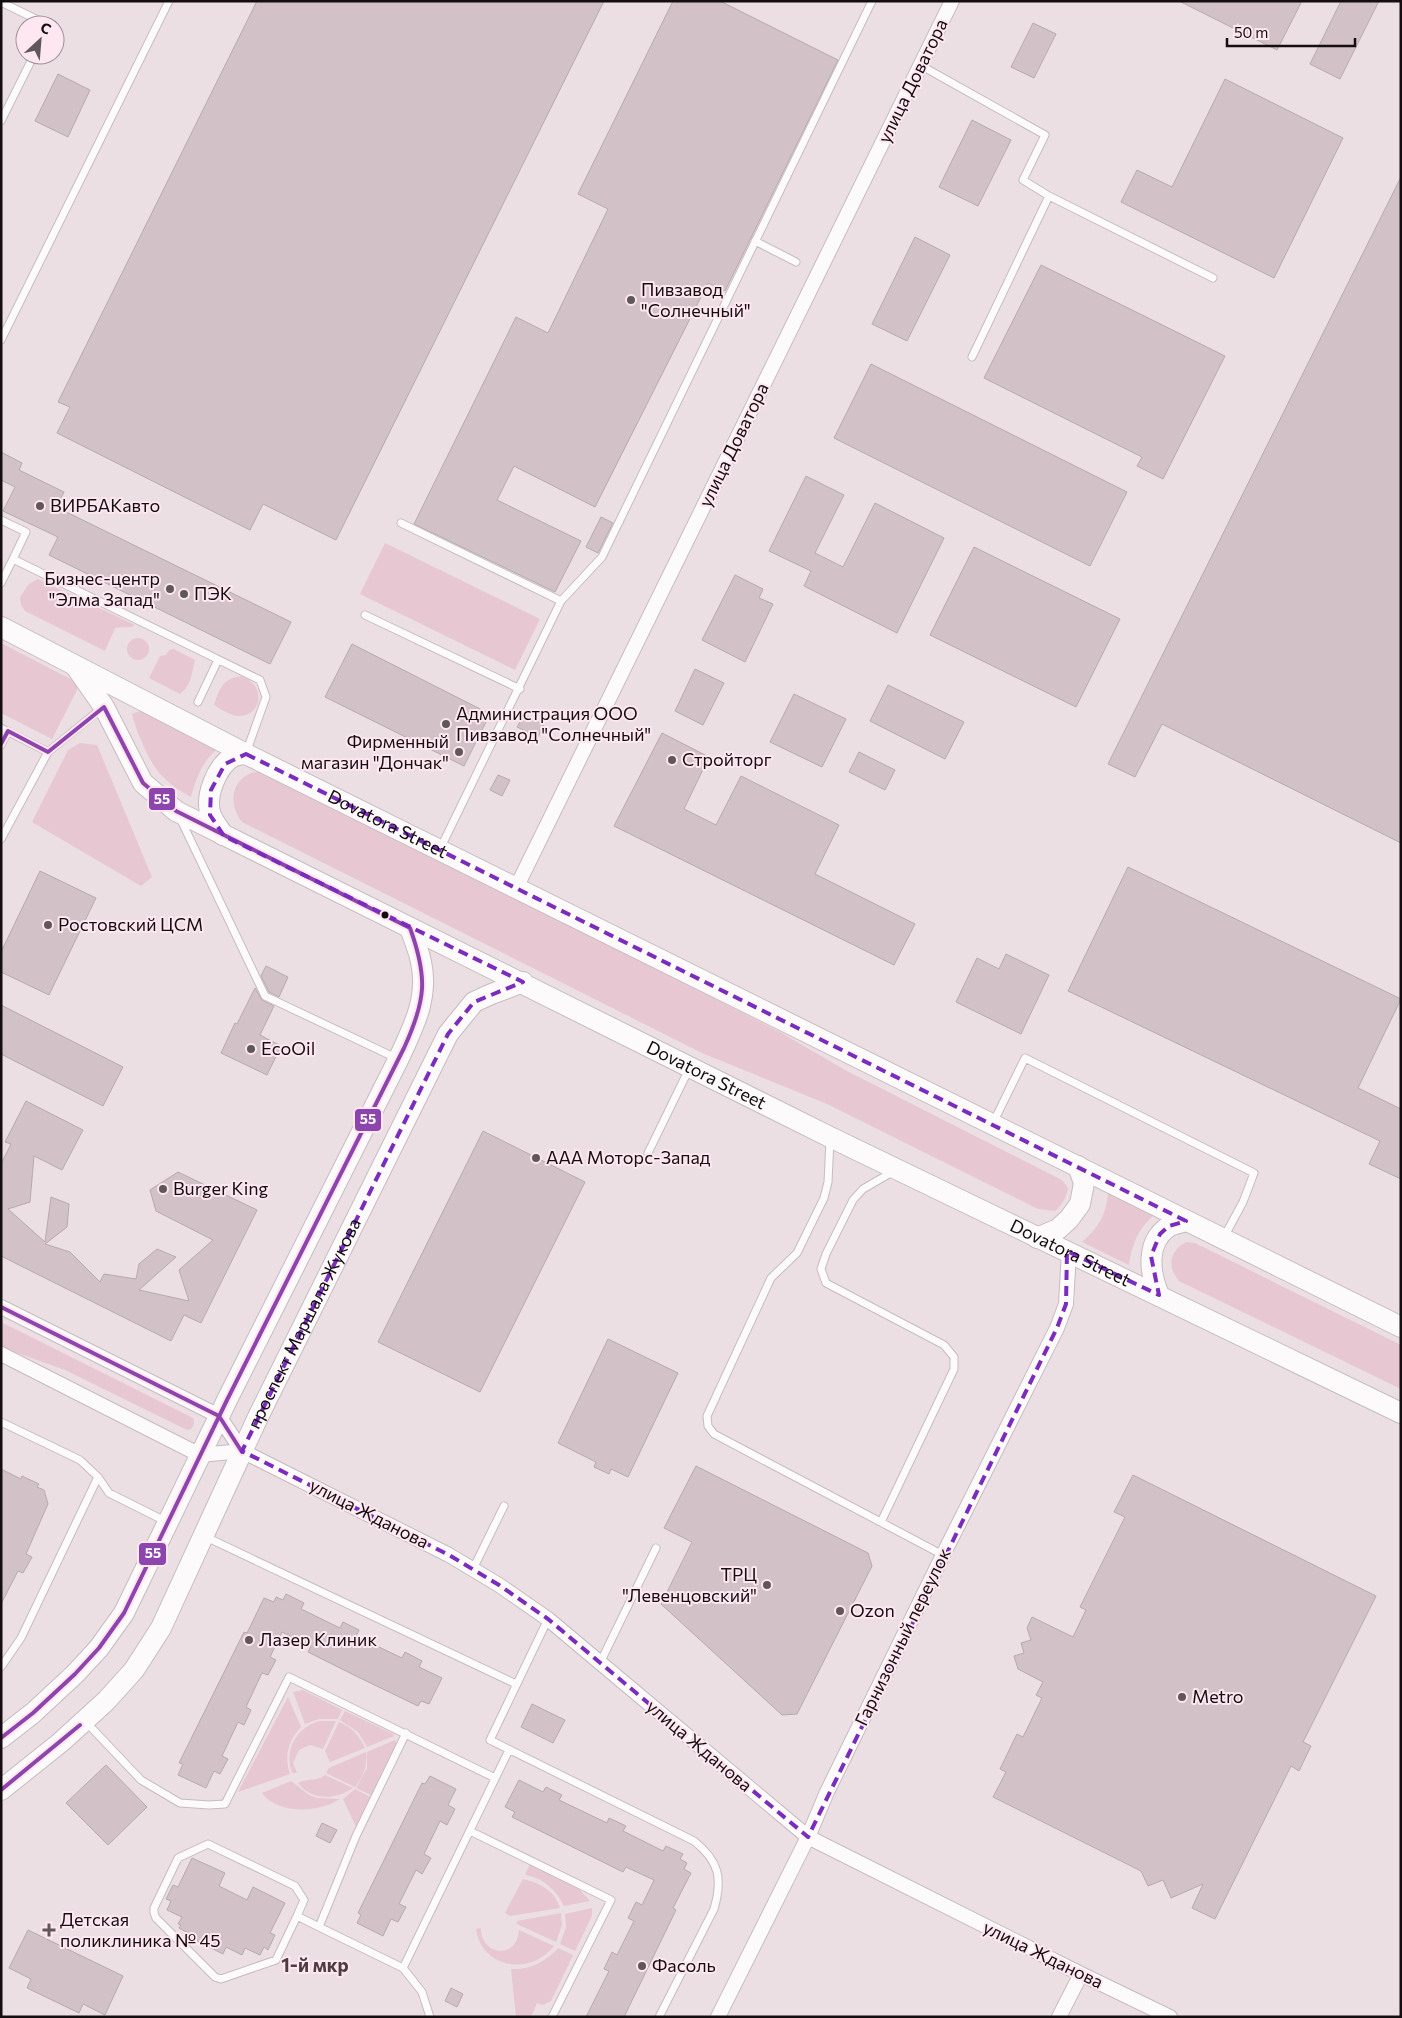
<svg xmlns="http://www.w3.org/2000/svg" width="1402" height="2018" font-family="Commissioner,sans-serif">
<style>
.green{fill:#e6c7d2}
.building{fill:#d2c2c8;stroke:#b4aaad}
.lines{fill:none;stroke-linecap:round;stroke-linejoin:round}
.lane-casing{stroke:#c6bcc0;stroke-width:9}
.street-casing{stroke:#c6bcc0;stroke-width:16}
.secondary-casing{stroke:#c6bcc0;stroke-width:22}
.lane{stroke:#fcfafb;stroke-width:7}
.street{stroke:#fcfafb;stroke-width:14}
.secondary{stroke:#fcfafb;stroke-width:20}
.bus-1-casing{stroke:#fee7f0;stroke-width:8}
.bus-1{stroke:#8e44ad;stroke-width:4}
.marked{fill:none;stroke:#7b2cbf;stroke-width:4;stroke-dasharray:10 6;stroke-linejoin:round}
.poi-dot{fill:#60575a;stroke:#fee7f0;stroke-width:2}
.bus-dot{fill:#150e11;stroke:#fee7f0;stroke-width:2}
.labels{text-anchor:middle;stroke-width:4;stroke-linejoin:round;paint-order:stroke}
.street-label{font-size:18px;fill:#150e11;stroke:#fee7f0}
.poi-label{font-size:18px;fill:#150e11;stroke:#fee7f0;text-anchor:start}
.neighbourhood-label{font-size:19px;font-weight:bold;fill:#4e3c43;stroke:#fee7f0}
.line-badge{stroke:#fee7f0;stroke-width:2}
.badge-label{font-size:14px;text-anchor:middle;font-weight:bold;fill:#fff}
</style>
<rect width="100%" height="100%" fill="#ecdfe3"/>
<path class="green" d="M385 543 540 619 515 670 360 594Z
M38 579 135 625C129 629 122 626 115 628L105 651 25 611 21 605 20 597 29 584Z
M127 649a11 11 0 1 1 22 0a11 11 0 1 1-22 0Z
M1 643 80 684 52 739 1 713Z
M174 649 195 660C191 674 192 685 180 694L149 678 160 656 166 655 169 650Z
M241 676C267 685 262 716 239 716 230 716 221 709 214 705 220 688 222 679 241 676Z
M140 711 152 715 216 750C202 763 196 778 191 797 163 782 153 769 141 740 137 731 134 723 132 714Z
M80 743 97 745 152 877 141 886 32 822 68 750Z
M263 771 780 1032 845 1070 1062 1180 1068 1188C1066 1198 1063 1204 1055 1211L1038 1209 827 1104 702 1053 242 822C225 800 234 772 263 771Z
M1108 1192 1155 1214C1138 1229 1132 1244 1129 1265L1082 1242C1100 1226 1106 1215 1108 1192Z
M1186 1242 1195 1243 1401 1345V1389L1179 1281C1167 1266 1169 1252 1186 1242Z
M1 1322 193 1418C195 1423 194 1425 191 1429L187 1430 65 1370 1 1347Z
M303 1690 342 1710 338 1719H319L305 1724 293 1692Z
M288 1697 301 1727C288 1741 284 1756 290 1774L238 1792Z
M345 1711 393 1734 394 1736 367 1747 358 1732 340 1720Z
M319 1721H336L323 1749 310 1745 299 1750 293 1763 297 1773H292C284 1750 296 1728 319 1721Z
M339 1722C352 1727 359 1735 365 1748L330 1762 325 1751Z
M395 1740 397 1745 373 1796 356 1788 367 1768V1752Z
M366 1752C368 1766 363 1777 355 1787L326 1773 329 1768Z
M325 1775 353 1788C335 1800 312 1801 298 1783 307 1778 316 1782 325 1775Z
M291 1781 309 1795 317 1798 340 1799C319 1813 278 1815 262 1793Z
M355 1789 372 1798 357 1829 343 1799Z
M530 1864 579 1889 590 1901 564 1906C556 1890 544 1878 525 1875Z
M523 1879C539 1883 555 1890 560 1908L510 1916 505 1913Z
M592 1908V1916L575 1951 560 1944 566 1927 565 1914Z
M561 1913 562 1925 556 1942 517 1924V1921Z
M481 1928C480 1955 517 1961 519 1930L554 1946C531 1976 482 1969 476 1929Z
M558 1948 573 1955 551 2001 543 2005 537 2003 531 2017H516L511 1969C530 1970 545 1962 558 1948Z"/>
<path class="building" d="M257 1H604L336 540 263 504 250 530 57 433 70 407 58 402Z
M673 1H720L838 60 725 291 708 283 595 507 514 466 497 500 581 541 555 592 414 524 516 317 548 333 608 209 578 194Z
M1179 1H1302L1277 50Z
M1341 1H1379L1340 79 1310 64Z
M1033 23 1056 34 1034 78 1011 67Z
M58 74 90 90 68 137 35 121Z
M1225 79 1343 138 1274 278 1121 202 1137 170 1172 187Z
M972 120 1011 140 978 206 939 187Z
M1401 177V843L1162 724 1135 777 1108 764Z
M915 237 950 255 907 341 872 324Z
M1041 265 1225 356 1163 479 1137 466 1142 457 984 378Z
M871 364 1127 492 1090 566 834 438Z
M1 452 22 463 19 470 64 492 56 507 291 622 270 664 49 555 58 537 3 511 15 487 1 480Z
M806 476 844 495 815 553 843 567 875 503 944 538 897 633 804 586 811 571 769 551Z
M601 517 613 523 598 553 586 547Z
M974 547 1120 619 1076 707 930 635Z
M735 575 763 589 759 598 773 604 745 662 702 640Z
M352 644 490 714 464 766 325 697Z
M695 669 724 683 703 725 675 711Z
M888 685 964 722 945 759 870 721Z
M794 694 846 719 822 767 770 742Z
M524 715 544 725 538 737 517 727Z
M662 733 709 757 684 809 716 825 741 776 839 825 815 874 915 924 894 965 614 826Z
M859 752 895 770 885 790 849 772Z
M498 775 510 780 502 796 490 790Z
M1128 867 1401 999 1358 1088 1401 1109V1179L1369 1164 1380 1141 1068 991Z
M40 871 96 898 49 995 1 972V952Z
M1006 954 1049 975 1021 1034 956 1002 977 958 999 969Z
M266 966 288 977 279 997 269 992 261 976Z
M255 988 262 1000 274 1006 260 1035 281 1046 267 1075 221 1053 235 1023 237 1024Z
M1 1005 123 1067 103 1106 1 1054Z
M26 1101 83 1130 62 1170 34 1156 30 1202 8 1209 45 1242 51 1197 69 1204 67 1227 45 1244 70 1252 100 1282 104 1274 136 1279 139 1264 157 1249 176 1257 139 1290 189 1301 179 1270 213 1240 156 1211 150 1190 178 1172 257 1210 201 1323 184 1315 171 1341 1 1256V1164L11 1144 5 1142Z
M483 1131 585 1182 480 1392 378 1342Z
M608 1339 678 1373 628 1477 611 1469 609 1474 594 1467 596 1462 558 1443Z
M696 1466 868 1553 872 1566 797 1714 782 1715 661 1604 692 1542 664 1528Z
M1 1469 21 1479 22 1476 39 1484 37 1487 44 1490 48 1504 26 1554 32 1557 23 1573 18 1571 1 1604Z
M1133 1475 1376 1596 1303 1742 1311 1746 1299 1771 1291 1766 1215 1919 1192 1908 1203 1884 1171 1898 1163 1880 1148 1886 1141 1871 993 1797 1006 1772 1000 1769 1013 1742 1017 1734 1023 1737 1042 1698 1036 1695 1043 1682 1018 1669 1014 1656 1024 1653 1021 1643 1031 1640 1027 1628 1032 1617 1073 1637 1086 1610 1080 1607 1125 1517 1114 1512Z
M286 1594 304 1603 301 1609 340 1628 343 1622 359 1630 356 1636 402 1658 405 1652 422 1661 419 1667 442 1678 429 1704 421 1701 418 1706 356 1676 308 1652 311 1646 282 1632 270 1657 276 1660 268 1675 262 1673 246 1707 251 1710 244 1725 238 1722 222 1756 228 1759 220 1774 214 1771 206 1788 178 1775 183 1764 179 1763 244 1632 247 1633 264 1598 274 1602 276 1597 283 1600Z
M532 1704 565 1720 553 1743 521 1727Z
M106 1765 147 1807 108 1845 66 1803Z
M430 1776 456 1789 448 1805 455 1809 447 1825 440 1821 424 1854 431 1858 422 1874 416 1870 399 1904 406 1907 398 1922 391 1919 383 1936 357 1923 361 1915 358 1913 422 1783 425 1784Z
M519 1780 543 1792 546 1787 562 1795 559 1800 607 1823 609 1818 626 1826 623 1831 663 1851 666 1846 683 1854 680 1859 687 1863 684 1869 691 1873 673 1908 676 1910 624 2017H586L609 1971 604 1969 612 1952 617 1955 634 1921 628 1918 636 1902 642 1905 654 1880 626 1867 623 1872 512 1817 515 1812 505 1807Z
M322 1823 337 1830 330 1843 316 1836Z
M192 1858 225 1873 219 1886 247 1900 253 1887 285 1903 270 1933 275 1935 268 1950 264 1947 260 1955 245 1948 242 1955 226 1947 223 1954 191 1938 192 1935 179 1928 181 1925 178 1924 182 1917 167 1910 171 1901 166 1899 173 1885 178 1887Z
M28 1930 123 1976 105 2015 83 2004 79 2013 27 1988 31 1979 9 1968Z
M451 1988 463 1994 457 2007 445 2001Z"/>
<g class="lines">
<g class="lane-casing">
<path id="lane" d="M1 2 48 25
M920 65 1045 135 1023 180 1049 196 972 357
M1 121 34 55
M1049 196 1213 278
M755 241 796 262
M1 340 169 1
M1 520 26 532 13 559
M401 523 561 601 440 849
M1 583 13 559 260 680 266 697 246 753
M561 601 602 557 872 1
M365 615 520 689
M198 702 218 660
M1 728 48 752 102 708
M1 745 8 731
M180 818 265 996 396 1058
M1 839 48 752
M993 1123 1025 1058 1254 1173 1243 1202 1224 1237
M830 1140 828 1182 824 1198 797 1253 771 1278 707 1416 708 1426 714 1434 943 1555
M648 1153 689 1069
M1 1422 80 1460 98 1477 109 1493 167 1522
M881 1522 954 1369V1357L944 1345 826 1283 821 1269 826 1254 853 1200 863 1189 894 1171
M206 1537 516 1684
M473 1569 504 1506
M548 1619 490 1740 694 1841C719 1861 723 1878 714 1909L659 2017
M600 1663 656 1548
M1 1667 21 1638 98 1477
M85 1721 141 1780 180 1803 209 1805 225 1804 289 1677 495 1778
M406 1733 356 1836 319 1927 403 1968 422 1992 430 2017
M470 1831 611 1900 552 2017
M297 1916 304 1900 295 1886 208 1844 178 1858 154 1908V1913L156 1918 215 1977 221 1979 276 1960 297 1916 319 1927
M403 1968 509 1750"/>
</g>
<g class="street-casing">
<path id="street" d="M516 888 952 1
M1 1307 219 1416 242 1451 449 1555 499 1585 548 1619 808 1837 1081 1974 1170 2017
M1 1354 200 1455 242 1451
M718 2017 808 1837 827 1792 943 1555 1057 1328 1066 1304 1069 1252
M1059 2017 1081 1974"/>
</g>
<g class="secondary-casing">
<g id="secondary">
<path id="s1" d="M1 627 246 754 1401 1327"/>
<path id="s2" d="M76 667 104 707 143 783 176 811 830 1137 1401 1413"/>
<path d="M223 835C220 829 213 822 211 815 204 797 217 765 234 756 238 755 242 754 246 754"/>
<path d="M1037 1238 1058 1229 1069 1219 1080 1204 1084 1183 1078 1166"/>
<path d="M1159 1295C1150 1274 1145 1243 1168 1227 1172 1224 1181 1223 1186 1221"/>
<path d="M1 1738 33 1713 75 1674 99 1648 124 1613 227 1400 398 1060C413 1028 429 998 421 962 419 951 414 939 410 928"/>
<path id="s3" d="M1 1790 61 1742 106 1701 134 1670 161 1628 258 1417 448 1034 474 1002 489 995 523 982"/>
</g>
</g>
<use href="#lane" class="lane"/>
<use href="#street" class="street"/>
<use href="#secondary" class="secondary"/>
<g class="bus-1-casing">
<path id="bus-1" d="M1 744 8 731 48 752 104 707 143 783 176 811 410 928C428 978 426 1000 404 1048L227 1400 124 1613 99 1648 75 1674 33 1713 1 1738
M1 1307 219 1416 242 1452
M1 1790 80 1725"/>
</g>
<use href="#bus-1" class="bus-1"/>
</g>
<path class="marked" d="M246 754 1186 1221 1169 1226 1160 1234 1151 1256 1159 1295 1067 1251 1066 1304 1057 1328 808 1837 548 1619 499 1585 449 1555 242 1451 448 1034 474 1002 523 982 224 836 210 815 211 790 225 764Z"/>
<g class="poi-dot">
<circle cx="631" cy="300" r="5"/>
<circle cx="40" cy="506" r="5"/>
<circle cx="170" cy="589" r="5"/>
<circle cx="184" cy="594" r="5"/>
<circle cx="446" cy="724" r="5"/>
<circle cx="459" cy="752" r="5"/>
<circle cx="672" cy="760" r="5"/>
<circle cx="48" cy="925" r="5"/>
<circle cx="251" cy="1049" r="5"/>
<circle cx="536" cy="1158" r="5"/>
<circle cx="163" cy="1189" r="5"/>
<circle cx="767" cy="1585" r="5"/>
<circle cx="840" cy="1611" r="5"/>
<circle cx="249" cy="1640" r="5"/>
<circle cx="1182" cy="1697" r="5"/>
<path d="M46.5 1922.5h5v5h5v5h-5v5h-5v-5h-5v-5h5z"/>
<circle cx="642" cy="1966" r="5"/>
</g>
<circle class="bus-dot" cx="385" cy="915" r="4.5"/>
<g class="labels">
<g class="street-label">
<text transform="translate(913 81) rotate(-64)" y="6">улица Доватора</text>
<text transform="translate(734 445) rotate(-64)" y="6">улица Доватора</text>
<text dy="6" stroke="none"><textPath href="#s1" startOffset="434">Dovatora Street</textPath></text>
<text dy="6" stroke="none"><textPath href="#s2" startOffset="770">Dovatora Street</textPath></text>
<text dy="6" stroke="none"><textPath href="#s2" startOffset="1175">Dovatora Street</textPath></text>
<text dy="6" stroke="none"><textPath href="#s3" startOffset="566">проспект Маршала Жукова</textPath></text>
<text transform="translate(369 1514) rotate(27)" y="6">улица Жданова</text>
<text transform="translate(903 1637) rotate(-64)" y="6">Гарнизонный переулок</text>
<text transform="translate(699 1746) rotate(40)" y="6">улица Жданова</text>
<text transform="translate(1043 1955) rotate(26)" y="6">улица Жданова</text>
</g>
<g class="poi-label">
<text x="641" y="296">Пивзавод<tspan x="641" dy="21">"Солнечный"</tspan></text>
<text x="50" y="512">ВИРБАКавто</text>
<text x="160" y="585" text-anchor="end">Бизнес-центр<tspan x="160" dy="21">"Элма Запад"</tspan></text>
<text x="194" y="600">ПЭК</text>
<text x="456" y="720">Администрация ООО<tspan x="456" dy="21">Пивзавод "Солнечный"</tspan></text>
<text x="449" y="748" text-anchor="end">Фирменный<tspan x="449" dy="21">магазин "Дончак"</tspan></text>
<text x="682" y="766">Стройторг</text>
<text x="58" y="931">Ростовский ЦСМ</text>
<text x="261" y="1055">EcoOil</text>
<text x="546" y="1164">ААА Моторс-Запад</text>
<text x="173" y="1195">Burger King</text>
<text x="757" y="1581" text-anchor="end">ТРЦ<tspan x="757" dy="21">"Левенцовский"</tspan></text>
<text x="850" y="1617">Ozon</text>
<text x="259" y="1646">Лазер Клиник</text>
<text x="1192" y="1703">Metro</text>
<text x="60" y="1926">Детская<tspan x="60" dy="21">поликлиника № 45</tspan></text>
<text x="652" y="1972">Фасоль</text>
</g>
<g class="neighbourhood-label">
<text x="315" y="1972">1-й мкр</text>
</g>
</g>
<g class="line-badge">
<rect x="148" y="787" width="28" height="24" rx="5" fill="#8e44ad"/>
<rect x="354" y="1108" width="28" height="24" rx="5" fill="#8e44ad"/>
<rect x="138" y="1542" width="29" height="24" rx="5" fill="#8e44ad"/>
</g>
<g class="badge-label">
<text x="162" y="804">55</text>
<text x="368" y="1124">55</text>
<text x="153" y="1558">55</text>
</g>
<rect width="1402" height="2018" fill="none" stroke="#150e11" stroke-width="5"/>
<g transform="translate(40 40) rotate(26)"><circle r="24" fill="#fee7f0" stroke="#a19097"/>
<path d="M0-4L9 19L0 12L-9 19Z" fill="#60575a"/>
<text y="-8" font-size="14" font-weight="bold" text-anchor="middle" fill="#150e11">С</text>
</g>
<path d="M1227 38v8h128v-8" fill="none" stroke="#150e11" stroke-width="2.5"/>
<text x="1234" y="38" font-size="15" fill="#150e11" stroke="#fee7f0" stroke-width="4" paint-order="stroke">50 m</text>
</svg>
